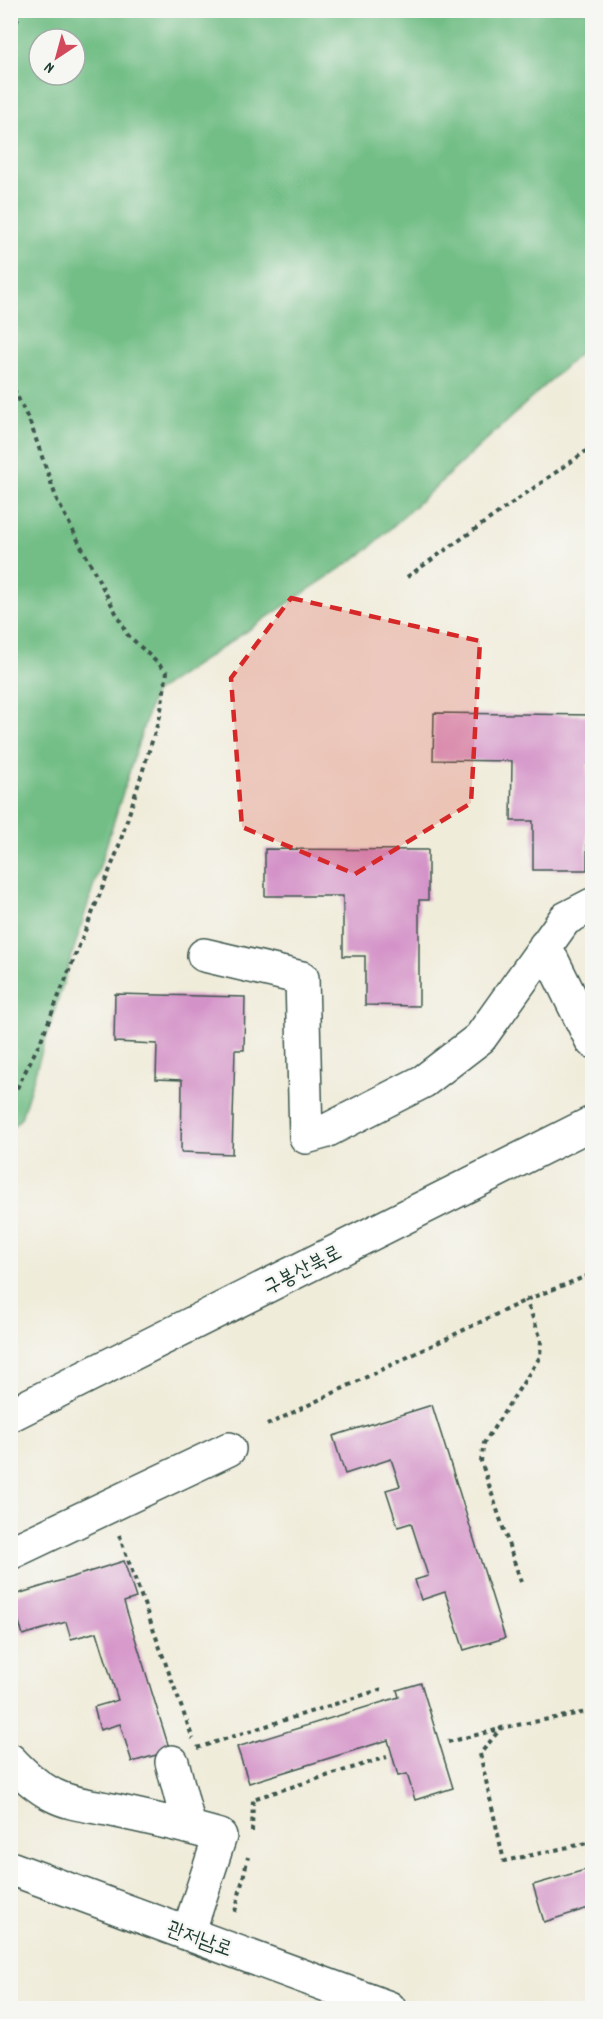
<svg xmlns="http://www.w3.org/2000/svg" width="603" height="2019" font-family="Dekko,'Poor Story',sans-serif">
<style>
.forest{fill:#72be86;stroke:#487e5d;stroke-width:1.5;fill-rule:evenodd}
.building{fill:#d493c8}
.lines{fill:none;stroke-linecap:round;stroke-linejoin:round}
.minor-casing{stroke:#3e574d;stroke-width:36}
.major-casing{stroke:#3e574d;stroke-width:36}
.path{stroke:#3e574d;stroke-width:4;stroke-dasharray:4.5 4.5;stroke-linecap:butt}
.minor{stroke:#fff;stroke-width:33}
.major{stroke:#fff;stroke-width:33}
.marked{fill:#d62828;fill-opacity:0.2;stroke:#d62828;stroke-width:4.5;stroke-dasharray:12 8;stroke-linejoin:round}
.labels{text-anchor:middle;stroke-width:4.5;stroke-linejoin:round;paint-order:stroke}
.street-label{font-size:21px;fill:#1f3d34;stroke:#f6f6f2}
</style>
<rect width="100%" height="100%" fill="#f6f6f2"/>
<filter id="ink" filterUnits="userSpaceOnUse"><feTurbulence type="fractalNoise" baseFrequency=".0167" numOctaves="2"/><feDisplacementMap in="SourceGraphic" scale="12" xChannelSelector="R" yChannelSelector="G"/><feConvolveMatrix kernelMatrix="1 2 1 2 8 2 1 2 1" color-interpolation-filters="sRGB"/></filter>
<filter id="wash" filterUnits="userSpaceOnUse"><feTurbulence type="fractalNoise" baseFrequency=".008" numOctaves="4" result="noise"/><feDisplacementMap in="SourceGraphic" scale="24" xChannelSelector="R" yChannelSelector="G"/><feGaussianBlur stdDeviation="1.35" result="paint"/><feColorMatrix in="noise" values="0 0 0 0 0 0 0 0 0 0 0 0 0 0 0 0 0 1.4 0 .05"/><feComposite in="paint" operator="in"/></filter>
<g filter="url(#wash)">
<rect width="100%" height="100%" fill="#f0ecda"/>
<path class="forest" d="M11 10 592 11V342L365 552 154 693 21 1118 11 1129ZM39 39H75V75H39Z"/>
<g id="blocks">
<path class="building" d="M434 713 592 715V764H588L587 870H533V821H511L512 761 433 760Z
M265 849 428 850V900H419V1006L365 1005V956H343V896H265Z
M115 994 245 997 244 1050H235L232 1154 181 1152 182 1080 156 1079 157 1044 114 1042Z
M432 1405 505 1638 464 1650 445 1592 421 1600 415 1580 428 1576 411 1523 398 1527 386 1490 400 1486 391 1459 345 1474 333 1436Z
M124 1561 136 1598 124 1602 170 1751 132 1762 120 1724 100 1730 94 1707 118 1700 97 1632 71 1639 66 1622 23 1635 11 1596Z
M421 1683 453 1788 415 1800 407 1774 398 1776 388 1740 249 1783 237 1747 399 1697 397 1690Z
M592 1868V1907L544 1922 533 1885Z"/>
</g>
</g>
<g filter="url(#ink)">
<use href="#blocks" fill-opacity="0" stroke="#3e574d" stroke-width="1.5"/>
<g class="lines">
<g class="minor-casing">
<path id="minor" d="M545 946 592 1041
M204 955 302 978 306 1137 324 1132 424 1081 480 1038 565 919 592 905
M10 1553 229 1449
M10 1760C23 1774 37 1787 53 1795 70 1804 89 1805 107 1809 145 1817 183 1825 220 1836L188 1934
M172 1762 189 1827
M10 1868 389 2008"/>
</g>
<g class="major-casing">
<path id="major" d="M10 1415 592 1123"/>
</g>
<path class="path" d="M10 39 21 10
M10 381 31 425 57 500 127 634 167 672 160 716 117 852 41 1040 10 1102
M407 577 592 447
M267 1425 526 1300 592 1274
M119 1535 193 1739
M521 1582 481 1461 484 1443 540 1357 541 1339 526 1300
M592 1711 501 1728 480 1754 504 1861 592 1842
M448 1742 500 1729
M197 1748 382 1689
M252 1832 253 1799 387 1757
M235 1912 248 1857"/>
<use href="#minor" class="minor"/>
<use href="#major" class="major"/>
</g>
</g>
<path class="marked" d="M291 598 480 641 471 803 355 874 242 827 231 678Z"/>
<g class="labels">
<g class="street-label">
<text transform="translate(302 1269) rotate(-27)" y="7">구봉산북로</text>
<text transform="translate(200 1938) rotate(20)" y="7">관저남로</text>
</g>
</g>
<rect width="603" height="2019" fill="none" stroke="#f6f6f2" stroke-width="36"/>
<g transform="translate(57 57) rotate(216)"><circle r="28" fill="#f6f6f2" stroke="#a0aca6" stroke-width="1.5"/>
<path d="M0-4.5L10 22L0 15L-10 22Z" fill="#d1495b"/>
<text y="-9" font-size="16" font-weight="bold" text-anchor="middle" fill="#1f3d34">N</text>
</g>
</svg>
